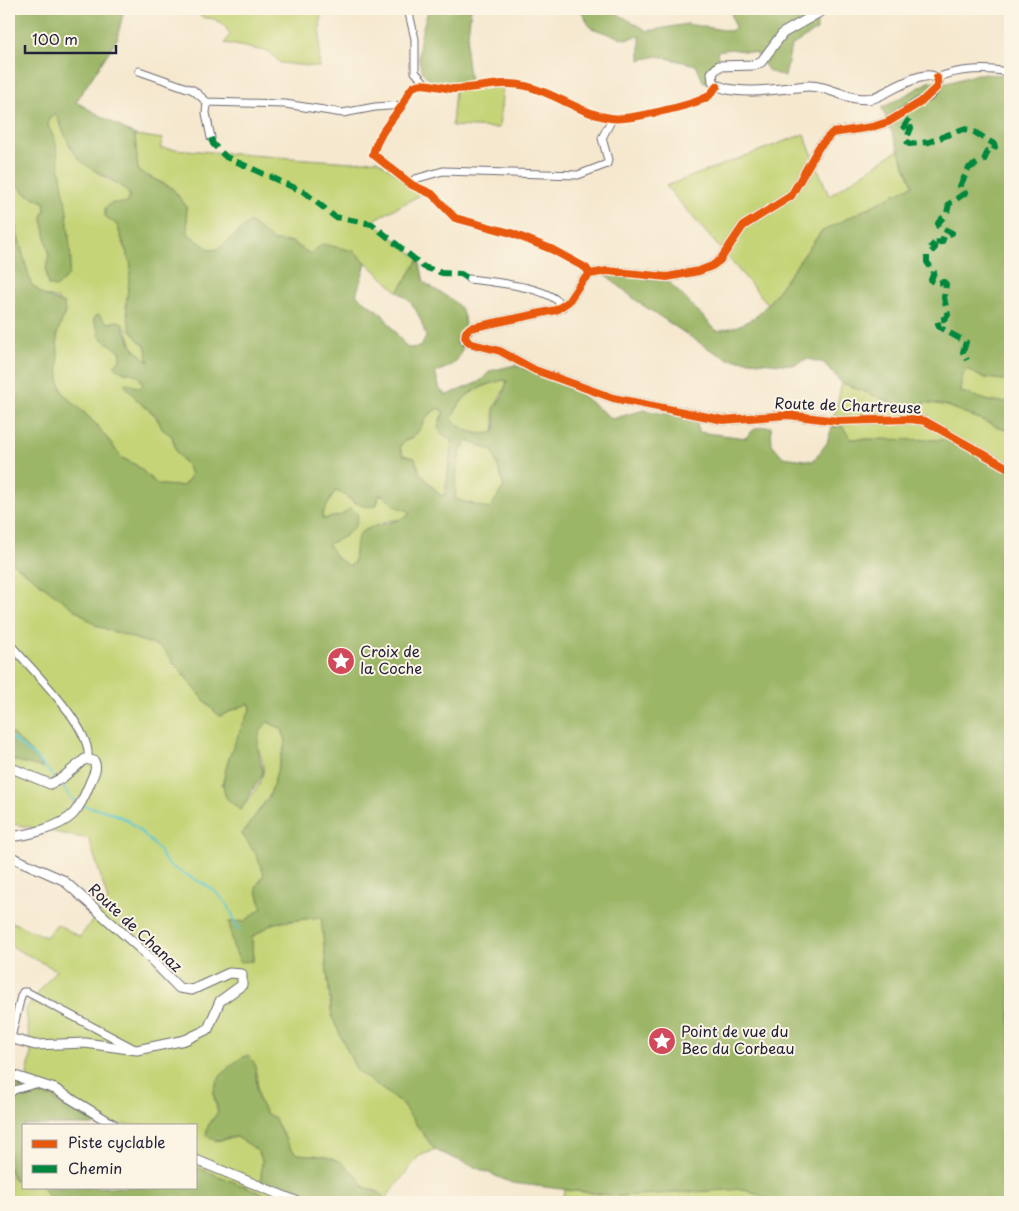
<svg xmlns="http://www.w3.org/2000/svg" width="1019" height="1211" font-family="'Playpen Sans',sans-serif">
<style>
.green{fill:#c5d477;stroke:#747b59}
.forest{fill:#9cb668;stroke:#5f6c52;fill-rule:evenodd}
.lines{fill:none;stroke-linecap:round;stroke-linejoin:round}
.stream{stroke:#5ac7d2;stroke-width:2}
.street-casing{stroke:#6c676f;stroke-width:9}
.secondary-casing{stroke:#6c676f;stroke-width:11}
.street{stroke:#fff;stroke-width:7}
.secondary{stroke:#fff;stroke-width:9}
.quiet{stroke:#00873e;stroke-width:6;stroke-dasharray:12 6;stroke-linecap:butt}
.cycleway-casing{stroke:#fcf5e5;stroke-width:11}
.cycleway{stroke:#e8590c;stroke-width:8}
.labels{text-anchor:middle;stroke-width:4;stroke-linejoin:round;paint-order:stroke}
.street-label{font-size:15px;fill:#22223b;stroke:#fcf5e5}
.poi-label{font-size:15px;fill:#22223b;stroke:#fcf5e5;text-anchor:start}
</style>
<rect width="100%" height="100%" fill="#fcf5e5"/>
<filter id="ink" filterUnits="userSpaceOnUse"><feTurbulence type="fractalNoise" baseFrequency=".02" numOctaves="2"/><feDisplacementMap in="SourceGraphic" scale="10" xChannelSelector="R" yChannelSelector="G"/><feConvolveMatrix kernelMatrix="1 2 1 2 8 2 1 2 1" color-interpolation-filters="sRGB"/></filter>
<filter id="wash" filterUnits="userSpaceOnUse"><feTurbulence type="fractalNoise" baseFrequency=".0096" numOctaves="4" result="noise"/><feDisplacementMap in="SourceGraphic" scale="20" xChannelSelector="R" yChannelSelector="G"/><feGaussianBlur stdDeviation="1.12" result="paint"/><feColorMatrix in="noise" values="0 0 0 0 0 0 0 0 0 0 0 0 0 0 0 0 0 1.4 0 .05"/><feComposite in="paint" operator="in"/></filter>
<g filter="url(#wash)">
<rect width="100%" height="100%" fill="#f5e8cf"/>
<path class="green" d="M193 9H321L319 67 280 63 270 52 225 43 230 35C225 24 216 17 204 18Z
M503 87 499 128 452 126 455 90Z
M55 113C67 140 74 156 98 173 110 182 122 183 130 196L117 225 131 265 126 305 139 341 145 345 150 363 132 347 127 330 119 321 108 323 95 316 94 320 101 338 121 352 120 360 123 372C134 372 139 373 143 385L140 388 141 404C159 414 156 425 172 436L176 451 188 467 191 474 188 481 182 486 158 485 136 465 122 458 96 424 63 393 59 381 57 334 65 312 58 299 43 295 31 284 10 207 13 191 19 185 23 192 44 202 45 210 42 217 49 254 46 270 48 285 56 287 61 180 55 140 48 126 49 118Z
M804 134 829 196 898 150 913 185 821 232 768 304 666 186Z
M135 135 163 139 160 148 291 158 352 162 377 160 424 193 372 221 419 259 398 292 354 251 310 254 292 242 273 241 250 223 219 249 210 250 188 234 186 206 172 188 138 171Z
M967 369 981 377 1010 381V402L989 401 961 392 963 374Z
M503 380 507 381C504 393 499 397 495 407 492 414 496 424 494 432 479 437 461 431 452 419 462 393 477 388 503 380Z
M842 383 914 411 924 402 948 406 1010 432V473L988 462 955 440 850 439 842 426 832 427Z
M438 408 444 412 440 419 442 434 452 440C450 459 448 475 445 494L441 496 419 472 418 465 403 455 400 448C402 439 410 441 414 436 425 424 423 417 438 408Z
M468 441 493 451 504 486 490 509 455 499C455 487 457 445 468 441Z
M335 491 342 493 354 503H378L379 495H383L394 506 409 511V515L403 519 386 521 356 543 354 563 349 566C340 562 330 554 328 544L345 536 343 515 323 519 322 515Z
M9 560 97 626 161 647 211 708 220 716 249 703 251 708 232 753 222 784 240 810C248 801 261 785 263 773 266 753 245 742 268 722L282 729 286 741 270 795 242 834 256 854 264 874 256 888 262 908 245 921 253 961 252 937 274 923 321 917 332 1017 357 1071 400 1102 435 1150 419 1156 383 1202 379 1192 364 1187 355 1174 324 1156 297 1154 291 1149 274 1118 266 1113 258 1099 257 1076 248 1056C234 1061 215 1077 214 1093 213 1098 217 1107 218 1112L208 1126 215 1141 237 1137C247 1144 262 1149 262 1163 262 1171 260 1177 262 1184L281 1189 313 1202H284L196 1167V1125H97L46 1095 27 1076 31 1055 26 1009 56 970 9 945V921L46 937 57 924 80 937 108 900 89 839 9 823V759L42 767 30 751 9 731Z
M9 1165 13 1178 24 1187H43L52 1202H9Z
M745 1189 777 1202H560L565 1190 618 1196Z"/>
<path class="forest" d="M9 9H124L117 39 76 102 135 135 138 171 172 188 186 206 188 234 210 250 219 249 250 222 273 241 292 242 310 254 323 244 354 251 366 263 356 295 382 314 407 348 421 347 426 337C421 318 415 302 398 292L419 259 424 282C434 290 456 300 461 309 468 321 465 351 456 361 451 367 441 370 435 372L440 390 447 395 479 382 490 371 515 365 569 385 612 419 644 410 697 420 698 432 746 438C753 428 759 426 771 427L772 444 783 457 813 461 827 443 832 427 842 426 851 439 955 440 988 462 1010 473V1202H777L745 1189 618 1196 512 1183 435 1150 400 1102 357 1071 332 1017 321 917 274 923 252 937 253 961 240 962 233 946 229 922 245 921 262 908 256 888 264 874 256 854 242 834 270 795 286 741 282 729 268 722C252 736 259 754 263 773L241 810C236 806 229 802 226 797 215 779 242 726 251 708L249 703 220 716 211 708 161 647 97 626 9 560ZM55 114C64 128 67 146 79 159 94 174 119 178 130 196L126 203H111L105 208V216L117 225 131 265 126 305 130 328 139 341 145 345 149 362 132 347 122 323 119 321 108 323 99 315 95 316 94 320 101 338 121 352 120 360 114 365C123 377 138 367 143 385L140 388 125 383V386L141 404 156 415 162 429 172 436 176 451 188 467 191 474 188 481 182 486 158 485 136 465 122 458 96 424 63 393 59 381 57 334 65 312 64 304 43 295 31 284 10 207 13 191 19 185 23 192 44 202 45 210 42 217 49 254 46 270 48 285 56 287 68 276 71 261 67 212 55 140 48 126 49 118ZM503 380 507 381 503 395 494 409 496 425 494 432C479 437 461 431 452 419 462 392 476 388 503 380ZM438 408 444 412 438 427 442 434 452 440C450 459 448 475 445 494L441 496 419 472 415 458 403 455 400 448C402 439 409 441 414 436 425 424 423 417 438 408ZM468 441 493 451 504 486 490 509 455 499C455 487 457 445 468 441ZM335 491C352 495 355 510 376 506L379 495H383L394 506 409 511V515C396 524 376 522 360 533L356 543 354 563 349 566 336 557 328 544C342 538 357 532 358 515L352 509H349L342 515 323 519 322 515Z
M429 9H471L466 52 470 83C459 83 444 86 434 82 408 70 422 28 429 9Z
M580 9H609L648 31 687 24 730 31 735 28 730 9H816L817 30 791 46 785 77 769 71 756 53 731 49 717 51 719 62C709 68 708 73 709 84L703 81 696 65 658 56 640 60V36L625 39 591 28Z
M977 74 1010 75V381L981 377 967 369C962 375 959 384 961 392L989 401 1010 402V432L948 406 924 402 920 412 914 411 842 383 824 363 807 359 793 365 728 359 706 347 638 302 606 275 667 280 717 331 738 326 754 318 768 304 821 232 913 185 882 108 931 81 941 85Z
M9 731 30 751 43 768 9 759Z
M248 1055 255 1064 258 1099 266 1113 274 1118 291 1149 297 1154 324 1156 339 1161 355 1174 364 1187 382 1194 383 1202H313L281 1189 262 1185C260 1177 262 1171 262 1163 262 1149 247 1144 237 1137 227 1137 212 1145 206 1134L208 1126 218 1112C217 1106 214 1099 214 1093 214 1077 235 1060 248 1055Z
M13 1083 46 1095 97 1125H24V1185L13 1178 9 1165V1084Z
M196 1167 284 1202H52L43 1187H196Z"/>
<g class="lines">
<path class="stream" d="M9 736 33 755 55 778
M61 785 76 803
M84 806C123 813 132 821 158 849 162 854 163 860 169 865 189 879 210 882 226 903 233 911 233 922 240 930"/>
</g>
</g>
<g filter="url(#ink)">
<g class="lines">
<g class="street-casing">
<path id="street" d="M408 9 415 39V72L426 84
M139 71 193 90 207 102 285 104 343 113 375 107 403 105
M937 78C957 69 989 67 1010 73
M207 102 206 113 211 138
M412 182 415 179 443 171 578 175 607 164 608 160 602 138 612 119
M590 274 586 268 551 249 511 233 455 218 432 194 412 185 373 154C378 135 390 122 402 106 406 100 407 92 413 87 423 80 443 89 454 89 477 89 503 80 526 86 555 93 581 114 611 118 626 121 694 105 707 97 711 95 714 89 717 86
M469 279C491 282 551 286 563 307
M9 643C29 667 91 726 88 756L85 759
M11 1038 21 996 23 992H27L133 1048
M9 1095 14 1090 39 1083"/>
</g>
<g class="secondary-casing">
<path id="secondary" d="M825 9 783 33 761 62 754 65 719 66 712 73 713 82C729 98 785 88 807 86 830 85 850 103 873 98 887 94 929 64 938 81L937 87 929 96 888 122 872 127 832 133 819 147 791 196 743 226 720 260 712 266 699 271 667 277 607 271 590 274 582 281 568 302 556 310 470 328 465 335V340L469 343 500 351 535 370 613 398 723 420 788 415 838 421 910 419 925 421 1010 469
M9 767 50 784 62 778 85 759 94 761C98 769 93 775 90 783 86 793 81 805 74 813 63 826 25 837 9 836
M9 856 63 880 145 953 179 988 192 990 229 973 242 974V985L220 1001 208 1029 185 1040 137 1050 85 1043 35 1045 9 1038
M9 1074 55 1089 114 1125
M196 1160 298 1202"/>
</g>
<use href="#street" class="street"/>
<use href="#secondary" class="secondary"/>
<path class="quiet" d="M909 119 902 130 911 128 906 140 909 144 929 142 963 129 971 130 994 144 995 147 993 151H988L984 160 969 168 960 186 965 193 949 204 947 213 938 223V226L952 233 944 236 942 242 930 243 935 248 927 256V262L934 272 931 280 934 283 944 282 946 284 944 298 948 315 944 319 937 320 939 327 966 342 963 352 967 360
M211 138 213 144 226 157 304 192 335 217 372 224 424 267 442 273 461 274 469 279"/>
<g class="cycleway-casing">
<path id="cycleway" d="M937 78V87L921 102 888 122 872 127 832 133 819 147 791 196 743 226 720 260 712 266 699 271 667 277 607 271 590 274 582 281 568 302 556 310 470 328 466 332 465 337 469 343 500 351 535 370 613 398 723 420 788 415 838 421 910 419 925 421 1010 469
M590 274 586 268 551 249 511 233 455 218 432 194 412 185 373 154C378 135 390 122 402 106 406 100 407 92 413 87 423 80 443 89 454 89 477 89 503 80 526 86 555 93 581 114 611 118 626 121 694 105 707 97 711 95 714 89 717 86"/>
</g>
<use href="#cycleway" class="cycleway"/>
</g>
</g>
<defs>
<g id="sight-disc" transform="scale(1.4375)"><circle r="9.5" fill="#d1495b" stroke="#fcf5e5"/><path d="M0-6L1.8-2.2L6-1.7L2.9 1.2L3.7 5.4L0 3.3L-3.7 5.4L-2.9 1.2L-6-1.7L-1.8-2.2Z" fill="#fff"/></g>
</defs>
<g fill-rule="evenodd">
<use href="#sight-disc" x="341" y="661"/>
<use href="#sight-disc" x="662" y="1041"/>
</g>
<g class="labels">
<g class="street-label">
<text transform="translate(848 406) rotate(2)" y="5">Route de Chartreuse</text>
<text transform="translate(135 928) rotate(43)" y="5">Route de Chanaz</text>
</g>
<g class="poi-label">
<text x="360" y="657">Croix de<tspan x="360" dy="17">la Coche</tspan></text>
<text x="681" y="1037">Point de vue du<tspan x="681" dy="17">Bec du Corbeau</tspan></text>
</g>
</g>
<rect width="1019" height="1211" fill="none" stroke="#fcf5e5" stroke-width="30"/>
<rect x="22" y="1124" width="175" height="65" fill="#fcf5e5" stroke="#a5a1a1"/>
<rect x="32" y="1140" width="25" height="8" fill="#e8590c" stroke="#a5a1a1"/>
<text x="68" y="1148" font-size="15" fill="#22223b">Piste cyclable</text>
<rect x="32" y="1165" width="25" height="8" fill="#00873e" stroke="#a5a1a1"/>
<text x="68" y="1174" font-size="15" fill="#22223b">Chemin</text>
<path d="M25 45v8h91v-8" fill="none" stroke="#22223b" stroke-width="2.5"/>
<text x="32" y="45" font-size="15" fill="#22223b" stroke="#fcf5e5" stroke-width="4" paint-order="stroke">100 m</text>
</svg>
